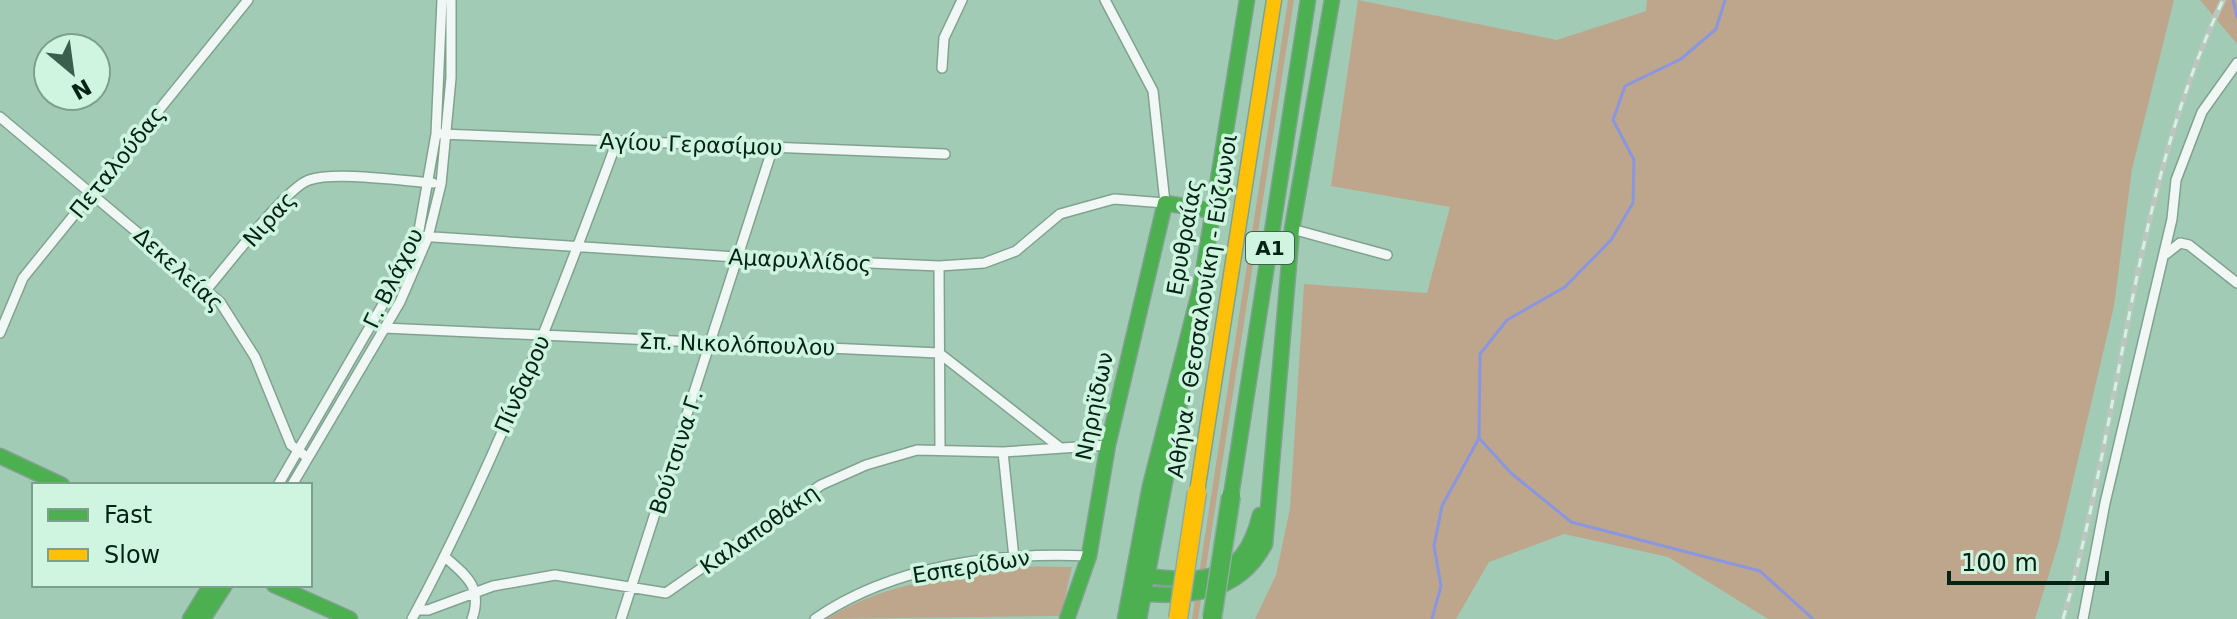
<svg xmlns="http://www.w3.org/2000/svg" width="2237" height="619" font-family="'DejaVu Sans',sans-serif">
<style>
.green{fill:#bea68d}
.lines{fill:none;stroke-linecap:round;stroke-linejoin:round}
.stream{stroke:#8a96e0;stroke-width:3}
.street-casing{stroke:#81a291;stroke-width:12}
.fast-casing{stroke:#81a291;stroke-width:17}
.slow-casing{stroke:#81a291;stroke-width:17}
.street{stroke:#f1f7f4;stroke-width:9}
.fast{stroke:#4caf50;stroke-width:14}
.slow{stroke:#ffc107;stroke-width:14}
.rail-casing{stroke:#bac6bf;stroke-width:6}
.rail{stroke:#cff4df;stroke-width:3;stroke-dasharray:9;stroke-linecap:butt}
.fast-bridge-casing{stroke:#8faba2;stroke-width:21;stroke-linecap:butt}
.slow-bridge-casing{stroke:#8faba2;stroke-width:21;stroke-linecap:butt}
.fast-bridge{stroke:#4caf50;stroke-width:18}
.slow-bridge{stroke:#ffc107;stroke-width:18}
.labels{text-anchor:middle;stroke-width:7;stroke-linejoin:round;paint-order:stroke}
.shield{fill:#cff4df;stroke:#406252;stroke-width:2}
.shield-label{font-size:20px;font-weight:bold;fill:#032315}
.street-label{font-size:22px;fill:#032315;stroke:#cff4df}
</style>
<rect width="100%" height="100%" fill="#a2cbb5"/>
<path class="green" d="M1288 0H1294L1198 619H1192Z
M1358 0 1557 40 1646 11 1647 0H2174L2132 169 2114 306 2058 545 2035 619H1768L1668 557 1564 534 1489 562 1456 619H1255L1276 575 1290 508 1304 284 1427 293 1450 207 1331 186Z
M2200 0H2237V44Z
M1005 566 1072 567 1061 616 826 619C881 585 942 577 1005 566Z"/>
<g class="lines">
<path class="stream" d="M2233 0 2237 17
M1479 438 1511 473 1571 522 1760 571 1813 619
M1432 619 1441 586 1434 546 1442 506 1479 438 1480 354 1507 320 1565 287 1611 240 1633 203 1634 160 1613 120 1625 86 1681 59 1716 29 1725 0"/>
<g class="street-casing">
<path id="street" d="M942 68 944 38 962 0
M0 117 220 302 255 357 291 445 304 455
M441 134 945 154
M1292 229 1387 255
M418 236 736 257 939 266 984 263 1016 251 1060 214 1114 199 1165 203 1153 91 1105 0
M2166 254 2180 243 2189 245 2237 283
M939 266 940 448
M207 289C226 267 287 187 309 180 335 171 403 181 433 183
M384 328 939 353 1058 446
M0 333 23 278 248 0
M1003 452 1014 558
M278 485 400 275 418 236 436 134 442 0
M292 485 400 302 428 237 441 184 451 78V0
M445 557C467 576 483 588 472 619
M417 610H428L493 586 555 575 666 593 821 485 866 465 917 450 1003 452 1108 445
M412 619C494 466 557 304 617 141
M621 619 773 147
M815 619C893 565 998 552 1089 556
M2083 619 2105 503 2172 219 2176 180 2202 112 2237 63"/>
</g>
<g class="fast-casing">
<path id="fast" d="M0 456 62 485
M1231 496 1308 0
M1138 575C1200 583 1243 585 1260 515
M274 585 350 619
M1130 592C1183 599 1238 596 1265 544L1292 229 1332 0
M190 619 211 585
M203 619 225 585
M1067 619 1089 556 1108 445 1165 203 1213 211
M1125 619 1150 486 1201 285 1247 0
M1139 619 1182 392"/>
</g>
<g class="slow-casing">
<path id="slow" d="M1197 492 1274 0"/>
</g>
<use href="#street" class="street"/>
<use href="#fast" class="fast"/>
<use href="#slow" class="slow"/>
<g class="rail-casing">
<path id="rail" d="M2063 619C2123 415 2131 194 2223 0"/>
</g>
<use href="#rail" class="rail"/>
<g class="fast-bridge-casing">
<path id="fast-bridge" d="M1212 619 1231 496"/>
</g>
<g class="slow-bridge-casing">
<path id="slow-bridge" d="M1178 619 1197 492"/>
</g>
<use href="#fast-bridge" class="fast-bridge"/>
<use href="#slow-bridge" class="slow-bridge"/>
</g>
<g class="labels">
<rect class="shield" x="1246" y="232" width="48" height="32" rx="6"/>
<g class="shield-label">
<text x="1270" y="255">Α1</text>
</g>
<g class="street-label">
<text transform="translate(691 144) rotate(2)" y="8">Αγίου Γερασίμου</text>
<text transform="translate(117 162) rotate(-51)" y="8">Πεταλούδας</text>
<text transform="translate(269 219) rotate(-48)" y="8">Νιρας</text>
<text transform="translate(1184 237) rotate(-80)" y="8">Ερυθραίας</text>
<text transform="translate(800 260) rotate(3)" y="8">Αμαρυλλίδος</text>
<text transform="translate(179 269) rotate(42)" y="8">Δεκελείας</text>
<text transform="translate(393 278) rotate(-64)" y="8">Γ. Βλάχου</text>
<text transform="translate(1202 306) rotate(-81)" y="8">Αθήνα - Θεσσαλονίκη - Εύζωνοι</text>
<text transform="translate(737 344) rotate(2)" y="8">Σπ. Νικολόπουλου</text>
<text transform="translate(522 384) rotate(-66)" y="8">Πίνδαρου</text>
<text transform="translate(1094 406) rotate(-78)" y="8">Νηρηϊδων</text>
<text transform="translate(676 452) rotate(-72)" y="8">Βούτσινα Γ.</text>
<text transform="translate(759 529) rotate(-35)" y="8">Καλαποθάκη</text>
<text transform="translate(971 566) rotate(-9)" y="8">Εσπερίδων</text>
</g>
</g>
<rect x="32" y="483" width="280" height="104" fill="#cff4df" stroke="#7da08e" stroke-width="2"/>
<rect x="48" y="509" width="40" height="12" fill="#4caf50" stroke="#7da08e" stroke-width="2"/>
<text x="104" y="523" font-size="24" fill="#032315">Fast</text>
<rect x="48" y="549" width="40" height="12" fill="#ffc107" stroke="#7da08e" stroke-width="2"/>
<text x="104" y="563" font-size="24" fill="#032315">Slow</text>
<g transform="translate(72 72) rotate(151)"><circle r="38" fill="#cff4df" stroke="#7da08e" stroke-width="2"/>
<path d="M0-6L14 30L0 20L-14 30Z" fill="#3b5e4d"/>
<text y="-12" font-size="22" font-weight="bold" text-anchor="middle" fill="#032315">N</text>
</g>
<path d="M1949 571v12h158v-12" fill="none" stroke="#032315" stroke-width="4"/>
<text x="1961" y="571" font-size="24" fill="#032315" stroke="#cff4df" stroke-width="6" paint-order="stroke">100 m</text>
</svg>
